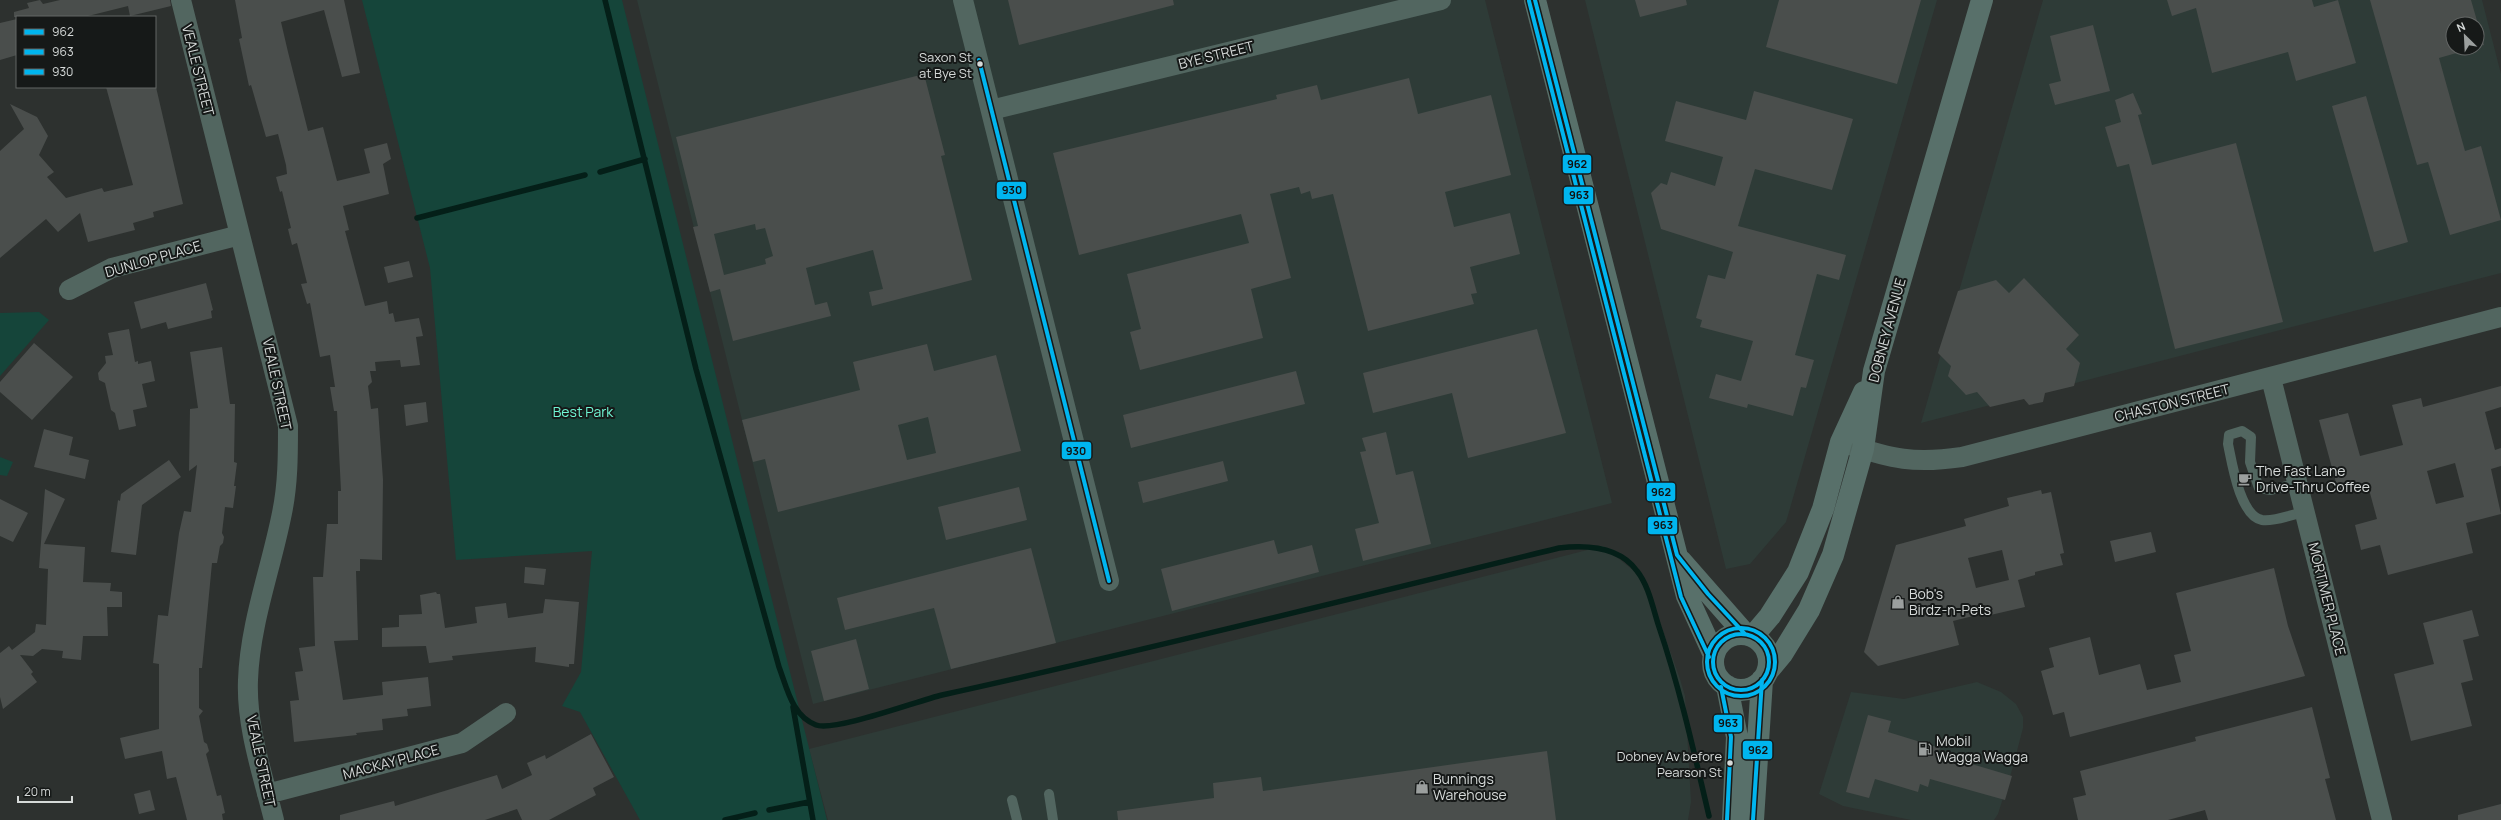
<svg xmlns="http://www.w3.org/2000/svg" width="2501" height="820" font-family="Manrope,sans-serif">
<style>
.built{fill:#2e3b37;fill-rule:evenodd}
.green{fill:#15453a}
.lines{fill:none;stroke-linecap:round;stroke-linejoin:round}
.stream{stroke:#041f18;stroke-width:5.5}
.building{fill:#4a4e4c;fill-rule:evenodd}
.lane{stroke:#526660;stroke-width:10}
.street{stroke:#526660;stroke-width:20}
.secondary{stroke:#58706a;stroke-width:22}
.bus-1-casing{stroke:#161918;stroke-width:7}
.bus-2-casing{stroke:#161918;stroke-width:7}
.bus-3-casing{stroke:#161918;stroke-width:7}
.bus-1{stroke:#00b5ef;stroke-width:4}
.bus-2{stroke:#00b5ef;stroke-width:4}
.bus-3{stroke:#00b5ef;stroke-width:4}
.bus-dot{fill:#d6dad9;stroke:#161918;stroke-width:1.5}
.labels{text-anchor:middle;stroke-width:4;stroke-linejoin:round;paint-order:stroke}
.bus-label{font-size:13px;fill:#d6dad9;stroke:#161918;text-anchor:end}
.street-label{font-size:14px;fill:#d6dad9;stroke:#161918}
.park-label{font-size:14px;fill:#70f6d4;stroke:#161918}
.poi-label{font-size:14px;fill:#d6dad9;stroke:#161918;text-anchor:start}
.line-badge{stroke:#161918;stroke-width:1.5}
.pale-badge-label{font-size:11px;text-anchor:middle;font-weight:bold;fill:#111}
</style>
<rect width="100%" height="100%" fill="#2d312f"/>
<path class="built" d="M637 0H1485L1612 503 813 704Z
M1585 0H1937L1786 522 1750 564 1726 569Z
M2043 0H2482L2501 74V273L1921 423ZM2453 24H2477V48H2453Z
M1603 546 1645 580 1680 679 1685 696 1691 802 1688 820H828L809 749Z
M1977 682 2001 692 2016 704 2023 717V728L2012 770 1998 814 1994 820H1911L1843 806 1819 794 1851 692 1904 699Z"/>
<path class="green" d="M362 0H622L827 820H640L580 712 562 706 581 672 592 551 456 560 430 268Z
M39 312 49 320 0 376V313Z
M0 457 13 462 7 476 0 475Z"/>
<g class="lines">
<path class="stream" d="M605 0 696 369 779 667C787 688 792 716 816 725 835 732 917 701 942 695 1148 650 1353 598 1559 548 1585 545 1619 546 1637 571 1649 586 1653 609 1659 627 1680 689 1694 752 1709 816
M600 172 645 159
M417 218 585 175
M793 707 813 820
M769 810 809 802
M725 820 755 813"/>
</g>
<path class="building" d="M40 0 43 4 60 0H170L171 6 130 16 128 6 84 17H14V12L29 8 27 3Z
M235 0H344L360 73 342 77 324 10 281 22 288 52 308 131 323 127 337 181 370 173 364 149 387 143 391 159 383 164 389 194 343 206 349 230 345 231 365 306 387 301 389 314 393 313 395 322 419 318 423 336 416 337 420 365 401 367 400 360 375 362 376 371H370L372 382 368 386 371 409 378 408 383 480 382 560 360 559V571H356L358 640 334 641 343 700 383 695 382 682 428 677 431 706 407 709 408 716 382 719 383 730 356 733 357 735 294 742 290 701 299 700 295 672 303 671 299 648 315 646 313 577H323L327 524H338V491H341L337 411H334L330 387H335L330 355 320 357 310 303 307 304 301 284 307 283 297 243 292 245 288 229 291 228 282 191 280 192 276 177 287 174 286 165 278 134 266 137 251 85 249 86 239 39 242 38Z
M1008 0H1173L1174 5 1019 45Z
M1635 0H1686L1687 5 1640 17Z
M1779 0H1921L1897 84 1766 47Z
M2167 0H2312L2314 7 2338 0 2356 63 2296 81 2288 52 2212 73 2196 8 2172 16Z
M2370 0H2471L2484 45 2477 47V24H2453V48H2474L2439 58 2465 151 2481 146 2501 220 2450 235 2428 162 2417 165Z
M17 19V55L0 60V23Z
M2093 25 2110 91 2055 105 2049 84 2061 81 2050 36Z
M924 74 945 155 941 156 972 280 872 306 869 292 883 289 873 250 806 268 815 305 827 302 831 316 733 341 720 289 710 292 693 227 698 226 676 137ZM755 224 756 230 765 228 773 256 765 259 766 264 724 275 714 234Z
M1409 78 1418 114 1491 95 1511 175 1445 192 1454 227 1510 213 1520 254 1470 267 1477 293 1471 294 1474 304 1368 331 1333 194 1312 199 1310 191 1301 194 1299 187 1270 194 1291 278 1251 289 1263 338 1140 370 1130 332 1141 329 1127 274 1249 243 1241 214 1079 255 1053 153 1277 99 1276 95 1317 85 1321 100Z
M106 87H156L183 204 153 212 154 217 133 223 135 230 88 242 80 213 58 232 46 219 0 258V151L24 129 10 104 37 117 48 136 39 155 54 172 47 177 66 198 102 188 104 192 133 185Z
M1754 91 1853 119 1832 190 1755 169 1738 226 1846 255 1839 280 1817 274 1795 355 1814 360 1806 388 1801 387 1793 416 1748 404 1747 408 1709 398 1716 374 1741 381 1753 341 1700 327 1702 320 1696 318 1708 275 1725 279 1733 252 1661 229 1651 193 1661 183 1667 185 1671 172 1715 186 1723 157 1665 141 1676 101 1746 120Z
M2133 93 2142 114 2138 115 2152 165 2236 143 2283 322 2175 349 2129 164 2117 167 2105 127 2121 122 2115 100Z
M2366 96 2408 242 2374 252 2332 106Z
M409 261 413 277 388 283 384 267Z
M2024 278 2079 335 2066 349 2080 363 2074 386 2045 393 2043 402 2029 405 2024 399 1990 407 1977 392 1966 395 1948 376 1951 366 1938 353 1958 291 1996 280 2009 293Z
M206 283 213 310 211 311 212 318 168 329 166 322 141 329 134 302Z
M129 329 135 362 138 361V364L151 361 155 381 142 384 147 407 133 410 136 426 119 430 115 413 111 410 105 383 99 380 98 373 106 363 105 356 113 355 108 333Z
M1537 329 1566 433 1468 458 1452 393 1373 413 1363 373Z
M34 343 73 377 32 420 0 392V382Z
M927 344 934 371 996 355 1021 451 778 512 765 459 753 462 742 420 860 390 853 362ZM928 417 936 453 907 460 898 425Z
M222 347 230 404H235L234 462 237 463 234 486H236L233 508 225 507 222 533 224 537 223 543 220 546 217 563H212L202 668H199V708L203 711 199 716 204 742 207 744 209 751 206 754 217 796 221 795 225 813 222 814 223 820H187L176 777 167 779 162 751 125 759 120 738 159 729V664L153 663 158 615 168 616 179 533 184 511 191 512 197 465 189 471 190 409 198 408 190 352Z
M1296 371 1305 404 1131 448 1123 415Z
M2501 386V407L2485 412 2495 450 2501 448V466L2491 469 2501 514 2466 523 2473 553 2388 575 2380 545 2361 550 2355 525 2377 519 2367 482 2338 490 2319 420 2348 413 2360 456 2403 445 2392 405 2421 398 2423 407ZM2455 463 2464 497 2436 504 2427 471Z
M426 402 428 422 406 426 404 405Z
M44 429 73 437 69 455 89 460 85 479 34 467Z
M1386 432 1396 475 1413 471 1431 544 1363 561 1355 529 1379 523 1360 452 1366 451 1362 438Z
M169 460 181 477 142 505 136 555 111 552 118 500 120 501 121 494Z
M1223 461 1228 481 1143 503 1138 482Z
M1019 487 1027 520 946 540 938 507Z
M45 489 65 499 44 544 85 547 83 582 111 583 110 591 122 592V607H107L108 636H83L81 660 62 658 63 651 42 649 33 656 20 655 33 672 31 674 37 682 3 709 0 697V653L9 646 12 650 35 632 36 624 46 625 48 569 39 568Z
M2041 490 2042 494 2051 492 2064 553 2060 554 2063 565 2035 572V575L2018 580 2025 607 1982 617 1981 614 1953 621 1959 645 1878 666 1864 652 1896 545 1966 526 1964 519 2009 506 2007 498ZM2002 550 2009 580 1976 588 1968 558Z
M0 499 28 513 13 542 0 536Z
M2151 532 2156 552 2115 562 2110 541Z
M1274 540 1278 554 1312 545 1319 572 1172 611 1161 569Z
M1031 548 1056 643 951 669 934 608 845 630 837 598Z
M525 567 546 569 544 585 524 583Z
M2274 568 2288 626 2305 676 2070 737 2064 712 2053 715 2041 671 2054 667 2049 648 2090 637 2099 675 2140 664 2147 690 2181 682 2174 655 2191 651 2176 593Z
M436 592 437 594H440L445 628 477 623 475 607 506 603 508 618 543 613 545 599 579 602 574 664H569V667L535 662 536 647 452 656 453 660 429 663 426 646 382 647V628L399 627V615L422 614 420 595Z
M2472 610 2479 636 2463 640 2473 680 2461 683 2472 726 2411 741 2394 674 2434 664 2423 623Z
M856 639 869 689 824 701 811 651Z
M2312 707 2330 778 2325 779 2336 820H2208L2205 810 2168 820H2078L2073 798 2086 795 2080 771 2196 741 2195 737Z
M1868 715 1891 721 1888 732 1940 748 1938 754 2012 776 2005 800 1930 779 1928 787 1920 784 1918 792 1875 779 1869 798 1846 792Z
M591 734 614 777 593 788 596 795 549 820H522L517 809 485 820H340V815L394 801 395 806 497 775 502 789 532 775 527 763 545 755 546 759Z
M1547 751 1556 820H1118L1117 811 1214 798 1213 783 1261 777 1263 791Z
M150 790 155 810 139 814 134 794Z
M2501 804V820H2458V815Z"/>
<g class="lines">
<path class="lane" d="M2298 483 2271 490 2259 488 2250 462 2251 437 2242 431 2229 435 2228 444C2232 463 2240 516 2262 520 2275 522 2292 514 2305 512
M1049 794 1053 820
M1012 800 1017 820"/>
<path class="street" d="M181 0 288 426C288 455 288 484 282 513 271 569 250 623 248 680 246 727 263 775 274 820
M963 0 1109 581
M991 110 1441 0
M69 290 112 268 240 235
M2271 378 2382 820
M1847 444C1892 459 1914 464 1962 457L2501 317
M267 794 462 743 506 713"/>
<path class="secondary" d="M1535 0 1687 596 1714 655
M1681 561 1745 634
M1713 662a28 28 0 1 1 56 0a28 28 0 1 1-56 0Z
M1753 636 1770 616 1798 572 1823 509 1841 442 1864 392
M1767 672 1782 654 1809 610 1833 555 1863 449 1874 371 1982 0
M1727 686 1737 737 1733 820
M1753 820 1762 680"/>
<g class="bus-1-casing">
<path id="bus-1" d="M1535 0 1677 555 1708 594 1745 634
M1713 662a28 28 0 1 1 56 0a28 28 0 1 1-56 0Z
M1753 820 1762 680"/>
</g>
<g class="bus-2-casing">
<path id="bus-2" d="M1529 1 1681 597 1709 657
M1707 662a34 34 0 1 1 68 0a34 34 0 1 1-68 0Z
M1721 687 1731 737 1727 820"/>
</g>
<g class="bus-3-casing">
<path id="bus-3" d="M979 60 1109 581"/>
</g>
<use href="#bus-1" class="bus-1"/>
<use href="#bus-2" class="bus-2"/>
<use href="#bus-3" class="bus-3"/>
</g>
<defs>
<g id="cafe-bare" transform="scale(1.08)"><path d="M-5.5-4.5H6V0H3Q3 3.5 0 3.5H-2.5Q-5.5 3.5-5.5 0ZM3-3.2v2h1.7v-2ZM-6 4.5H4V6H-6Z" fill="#9b9f9e" stroke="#161918" stroke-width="2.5" paint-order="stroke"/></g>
<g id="shop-bare" transform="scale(1.08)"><path d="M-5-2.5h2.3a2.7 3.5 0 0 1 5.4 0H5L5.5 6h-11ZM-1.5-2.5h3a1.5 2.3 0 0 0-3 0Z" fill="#9b9f9e" stroke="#161918" stroke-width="2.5" paint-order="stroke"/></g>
<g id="fuel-bare" transform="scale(1.08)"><path d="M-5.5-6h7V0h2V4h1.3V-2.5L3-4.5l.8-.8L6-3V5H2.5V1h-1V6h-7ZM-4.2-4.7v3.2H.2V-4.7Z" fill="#9b9f9e" stroke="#161918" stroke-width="2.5" paint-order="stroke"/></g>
</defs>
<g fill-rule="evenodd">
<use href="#cafe-bare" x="2245" y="479"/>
<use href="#shop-bare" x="1898" y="602"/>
<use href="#fuel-bare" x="1925" y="749"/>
<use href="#shop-bare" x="1422" y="787"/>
</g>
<g class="bus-dot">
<circle cx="980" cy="64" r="3.5"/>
<circle cx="1730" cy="763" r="3.5"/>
</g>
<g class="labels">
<g class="bus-label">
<text x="972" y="62">Saxon St<tspan x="972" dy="16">at Bye St</tspan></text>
<text x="1722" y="761">Dobney Av before<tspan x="1722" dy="16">Pearson St</tspan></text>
</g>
<g class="street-label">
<text transform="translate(1216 55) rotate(-14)" y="5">BYE STREET</text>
<text transform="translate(198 70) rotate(76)" y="5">VEALE STREET</text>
<text transform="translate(153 259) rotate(-16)" y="5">DUNLOP PLACE</text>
<text transform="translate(1887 330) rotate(-75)" y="5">DOBNEY AVENUE</text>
<text transform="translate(277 384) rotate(78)" y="5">VEALE STREET</text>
<text transform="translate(2172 403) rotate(-14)" y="5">CHASTON STREET</text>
<text transform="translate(2327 599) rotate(76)" y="5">MORTIMER PLACE</text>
<text transform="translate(261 761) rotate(78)" y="5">VEALE STREET</text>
<text transform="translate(391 762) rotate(-15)" y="5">MACKAY PLACE</text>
</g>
<g class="park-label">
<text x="583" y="417">Best Park</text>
</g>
<g class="poi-label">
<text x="2256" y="476">The Fast Lane<tspan x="2256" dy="16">Drive-Thru Coffee</tspan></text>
<text x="1909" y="599">Bob's<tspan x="1909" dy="16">Birdz-n-Pets</tspan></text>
<text x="1936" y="746">Mobil<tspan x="1936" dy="16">Wagga Wagga</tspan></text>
<text x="1433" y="784">Bunnings<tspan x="1433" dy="16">Warehouse</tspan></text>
</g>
</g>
<g class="line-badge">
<rect x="1562" y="154" width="30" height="20" rx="4" fill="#00b5ef"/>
<rect x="996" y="181" width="31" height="19" rx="4" fill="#00b5ef"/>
<rect x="1563" y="186" width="31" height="19" rx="4" fill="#00b5ef"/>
<rect x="1061" y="441" width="31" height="19" rx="4" fill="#00b5ef"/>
<rect x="1646" y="482" width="30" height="20" rx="4" fill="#00b5ef"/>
<rect x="1647" y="516" width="31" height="19" rx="4" fill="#00b5ef"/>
<rect x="1713" y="714" width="30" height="19" rx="4" fill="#00b5ef"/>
<rect x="1742" y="740" width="31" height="20" rx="4" fill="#00b5ef"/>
</g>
<g class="pale-badge-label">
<text x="1577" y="168">962</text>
<text x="1012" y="194">930</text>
<text x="1579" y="199">963</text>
<text x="1076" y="455">930</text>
<text x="1661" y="496">962</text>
<text x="1663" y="529">963</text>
<text x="1728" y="727">963</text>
<text x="1758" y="754">962</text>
</g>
<rect x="16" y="16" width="140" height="72" fill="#161918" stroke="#636665"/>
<rect x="24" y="29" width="20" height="6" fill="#00b5ef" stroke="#636665"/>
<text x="52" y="36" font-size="12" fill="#d6dad9">962</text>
<rect x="24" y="49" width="20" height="6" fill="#00b5ef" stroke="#636665"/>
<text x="52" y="56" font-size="12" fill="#d6dad9">963</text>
<rect x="24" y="69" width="20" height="6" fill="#00b5ef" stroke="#636665"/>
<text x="52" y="76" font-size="12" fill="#d6dad9">930</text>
<g transform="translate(2465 36) rotate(336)"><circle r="19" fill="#161918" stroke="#636665"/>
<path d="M0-3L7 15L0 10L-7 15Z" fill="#9b9f9e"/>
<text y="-6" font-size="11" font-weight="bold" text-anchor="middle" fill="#d6dad9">N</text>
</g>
<path d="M18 796v6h54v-6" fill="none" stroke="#d6dad9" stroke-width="2"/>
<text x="24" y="796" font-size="12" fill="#d6dad9" stroke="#161918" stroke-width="3" paint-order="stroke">20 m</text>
</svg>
